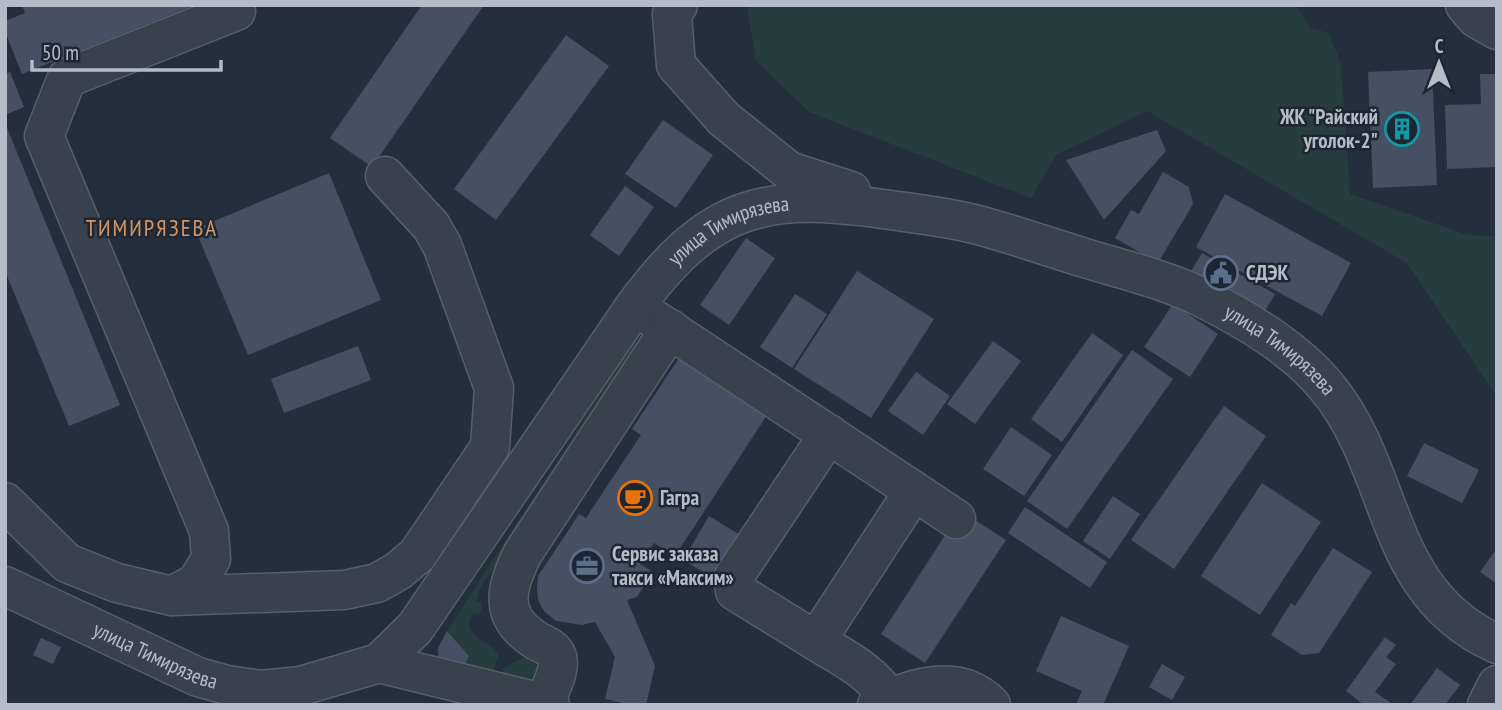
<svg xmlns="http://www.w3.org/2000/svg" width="1502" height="710" font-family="'PT Sans Narrow',sans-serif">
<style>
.green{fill:#263c3f}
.building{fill:#455162}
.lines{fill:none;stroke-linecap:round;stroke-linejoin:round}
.minor-casing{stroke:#565f6c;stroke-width:41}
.minor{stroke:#38414e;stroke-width:38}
.labels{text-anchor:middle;stroke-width:5;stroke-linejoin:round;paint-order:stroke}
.poi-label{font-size:21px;font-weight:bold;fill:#b4bcc9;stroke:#1d2633;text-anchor:start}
.street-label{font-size:21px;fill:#b4bcc9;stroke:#1d2633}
.neighbourhood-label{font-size:23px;letter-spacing:2px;fill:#d59563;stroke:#1d2633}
</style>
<rect width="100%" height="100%" fill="#242f3e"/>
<path class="green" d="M744 5H1296L1310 28 1329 33 1341 64 1350 194 1468 235 1497 236V397L1407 263 1147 111 1056 155 1031 198 809 112 756 61 747 7Z
M633 343H639V346L479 590 476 601 482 602 481 613H474C463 628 473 635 485 642 490 645 495 651 499 655L490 680 461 674 462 648 447 631Z
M525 656 539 667 544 684 498 687 504 668Z"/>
<path class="building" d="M22 5H195L22 74 5 31V21L25 13Z
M422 5H484L372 167 330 138Z
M566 35 609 66 496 220 454 189Z
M1432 69 1437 185 1373 188 1368 72Z
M10 72 24 107 5 115V74Z
M1480 74H1497V167L1447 169 1445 105 1481 104Z
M663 120 713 155 676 208 625 174Z
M5 123 120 405 69 426 5 271Z
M1157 130 1166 151 1104 220 1066 160Z
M1163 172 1189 187 1193 204 1158 263 1115 238 1131 210 1139 214Z
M329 173 381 300 248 355 195 229Z
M625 186 654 207 619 256 590 235Z
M1225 194 1351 263 1322 316 1196 247Z
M746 238 775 258 729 325 700 305Z
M1202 253 1275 294 1260 319 1187 278Z
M857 271 934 319 871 418 794 369Z
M795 294 827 314 792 368 760 347Z
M1173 304 1218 334 1190 377 1144 347Z
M1092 333 1123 355 1062 442 1031 419Z
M993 341 1021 361 975 424 947 404Z
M358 346 371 380 284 413 271 379Z
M1132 350 1173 379 1067 529 1027 501Z
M683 352 771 409 675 556 654 543 640 564 653 572 637 597 627 600 655 666 646 705H631L605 699 615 657 595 622 582 625 556 621 544 611 538 600 537 588 538 576 579 514 586 518 641 435 632 429Z
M916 372 950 396 923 435 888 411Z
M1224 406 1266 436 1174 569 1131 540Z
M1011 427 1052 455 1024 496 983 469Z
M1424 443 1479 470 1462 503 1407 476Z
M1262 483 1321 522 1260 615 1201 576Z
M1113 496 1140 514 1110 559 1083 541Z
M1025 507 1107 562 1090 588 1008 533Z
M961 511 1006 540 925 663 881 634Z
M709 516 745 538 718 581 683 560Z
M1333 548 1372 572 1319 653 1302 655 1271 635 1291 603 1295 606Z
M1497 548V584L1480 572Z
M1061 616 1129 646 1103 705H1076L1082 691 1036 671Z
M447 631 469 656 461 674 439 665 438 648Z
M1385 637 1396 645 1386 657 1396 664 1375 692 1394 705H1364L1346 691Z
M41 638 61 647 53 664 33 655Z
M1162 664 1185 677 1172 700 1149 687Z
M1437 668 1460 685 1445 705H1410Z"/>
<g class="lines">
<g class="minor-casing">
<g id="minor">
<path d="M678 5 672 14 676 65 724 119 789 171 851 191"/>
<path d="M1465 5 1476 18 1497 30"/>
<path d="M648 315 914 491"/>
<path d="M5 502 67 563 117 583 172 596 196 583 211 559 209 531 44 136 67 78 236 11"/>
<path id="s1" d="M5 586 198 677 227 685 261 690 301 686 379 663 415 628 635 306C664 267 698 228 746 212 789 198 832 203 876 208 910 213 945 216 978 225 1015 235 1052 248 1088 259 1128 271 1170 281 1207 300 1250 322 1295 349 1326 386 1397 471 1381 592 1497 644"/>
<path d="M172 596 344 590 377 583 398 571 417 555 490 447 494 388 442 245 431 226 385 176"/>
<path d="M816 641 735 591 733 578 829 434"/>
<path d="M379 663 550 705"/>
<path d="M888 699C874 672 841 657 816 641L914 491 956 519"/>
<path d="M544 703C549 691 561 671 557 657 554 648 545 645 537 641 498 617 505 589 523 553L670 329"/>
<path d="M877 705C912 687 959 672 991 705"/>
<path d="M1487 705 1497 685"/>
</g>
</g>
<use href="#minor" class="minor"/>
</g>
<defs>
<g id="building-ring" transform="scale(1.75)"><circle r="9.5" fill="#1d2633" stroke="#0f9aa8" stroke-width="1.5"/><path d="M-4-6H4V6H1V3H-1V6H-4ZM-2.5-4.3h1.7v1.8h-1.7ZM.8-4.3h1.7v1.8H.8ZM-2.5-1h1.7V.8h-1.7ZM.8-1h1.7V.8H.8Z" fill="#0f9aa8"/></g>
<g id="civic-ring" transform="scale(1.75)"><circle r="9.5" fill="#1d2633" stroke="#5c6f8a" stroke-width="1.5"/><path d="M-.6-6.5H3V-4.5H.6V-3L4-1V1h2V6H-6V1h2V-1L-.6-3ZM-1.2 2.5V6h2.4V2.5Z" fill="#5c6f8a"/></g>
<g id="cafe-ring" transform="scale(1.75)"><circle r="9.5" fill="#1d2633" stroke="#e8710a" stroke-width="1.5"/><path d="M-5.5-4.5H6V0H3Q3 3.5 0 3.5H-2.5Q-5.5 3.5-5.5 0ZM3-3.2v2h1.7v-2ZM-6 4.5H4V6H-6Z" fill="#e8710a"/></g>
<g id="office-ring" transform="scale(1.75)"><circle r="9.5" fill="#1d2633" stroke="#5c6f8a" stroke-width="1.5"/><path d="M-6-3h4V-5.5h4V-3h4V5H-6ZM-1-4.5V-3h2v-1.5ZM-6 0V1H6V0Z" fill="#5c6f8a"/></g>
</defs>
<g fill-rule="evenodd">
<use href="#building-ring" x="1402" y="129"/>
<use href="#civic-ring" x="1221" y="273"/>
<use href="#cafe-ring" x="635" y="498"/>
<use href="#office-ring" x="587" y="566"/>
</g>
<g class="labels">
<g class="poi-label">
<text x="1378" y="124" text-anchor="end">ЖК "Райский<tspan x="1378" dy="24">уголок-2"</tspan></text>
<text x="1246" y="280">СДЭК</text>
<text x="660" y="505">Гагра</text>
<text x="612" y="561">Сервис заказа<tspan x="612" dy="24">такси «Максим»</tspan></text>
</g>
<g class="street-label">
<text dy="7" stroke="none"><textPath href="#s1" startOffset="964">улица Тимирязева</textPath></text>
<text dy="7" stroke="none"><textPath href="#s1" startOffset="1552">улица Тимирязева</textPath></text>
<text dy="7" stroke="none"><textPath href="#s1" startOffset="166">улица Тимирязева</textPath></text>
</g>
<g class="neighbourhood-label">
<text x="152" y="236">ТИМИРЯЗЕВА</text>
</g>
</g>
<rect width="1502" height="710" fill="none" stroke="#b4bcc9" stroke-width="14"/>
<g transform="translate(1439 63)" stroke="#1d2633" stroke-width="5" paint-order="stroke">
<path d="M0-5L12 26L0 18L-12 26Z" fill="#b4bcc9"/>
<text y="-10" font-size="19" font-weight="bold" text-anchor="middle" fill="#b4bcc9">С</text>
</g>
<path d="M32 60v10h189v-10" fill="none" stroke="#b4bcc9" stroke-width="3.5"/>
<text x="42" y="60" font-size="21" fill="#b4bcc9" stroke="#1d2633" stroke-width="5" paint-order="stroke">50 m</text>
</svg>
